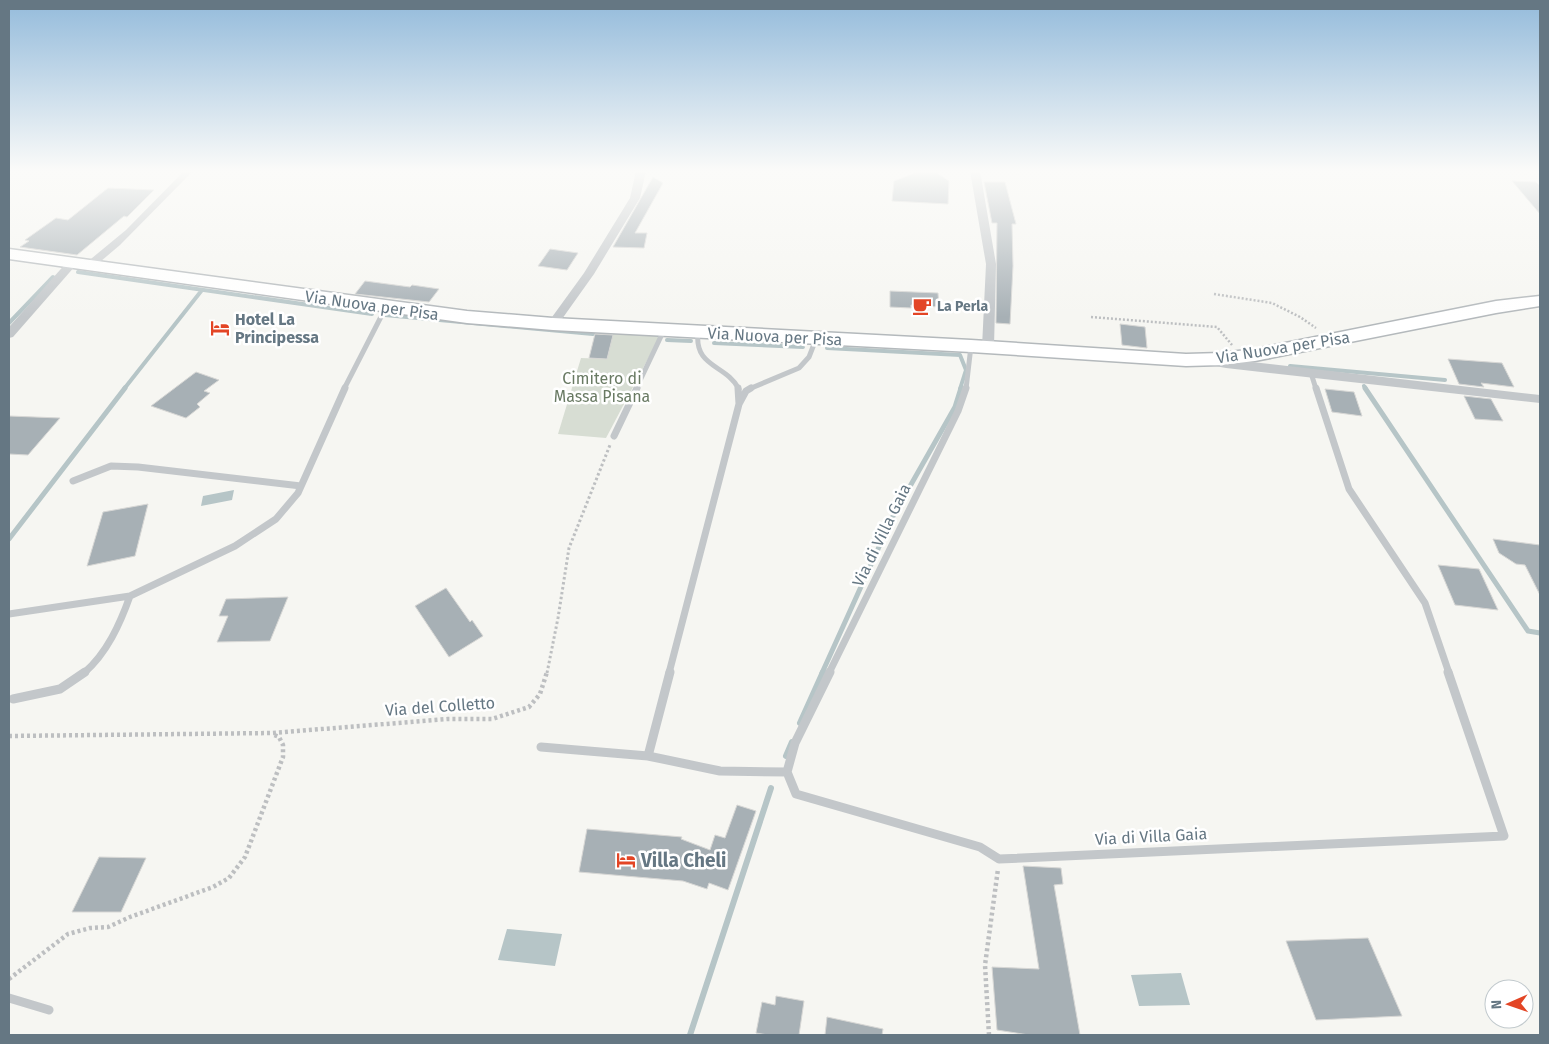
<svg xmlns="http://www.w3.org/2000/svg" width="1549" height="1044" font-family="'Fira Sans',sans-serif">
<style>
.green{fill:#d7ddd3}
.water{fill:#b6c5c7}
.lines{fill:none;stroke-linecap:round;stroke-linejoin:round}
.stream-far2{stroke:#b6c5c7;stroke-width:4}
.stream-far1{stroke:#b6c5c7;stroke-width:5}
.stream{stroke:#b6c5c7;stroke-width:6}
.building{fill:#a7b0b5;stroke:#d7d7d5}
.primary-casing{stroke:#b4b9bc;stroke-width:3}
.path-far2{stroke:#bdbfc1;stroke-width:2.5;stroke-dasharray:2 2;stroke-linecap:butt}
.path-far1{stroke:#bdbfc1;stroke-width:3;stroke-dasharray:2.5 2.5;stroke-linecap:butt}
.path{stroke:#bdbfc1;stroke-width:4.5;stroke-dasharray:3 3;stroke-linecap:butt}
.lane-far2{stroke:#c3c7ca;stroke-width:5}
.lane-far1{stroke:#c3c7ca;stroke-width:7}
.lane{stroke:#c3c7ca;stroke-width:9}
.street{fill:#c3c7ca;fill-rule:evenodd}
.primary{fill:#fff;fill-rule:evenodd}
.labels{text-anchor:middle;stroke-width:5;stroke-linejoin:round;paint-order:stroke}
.far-poi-label{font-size:14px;font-weight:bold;fill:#657783;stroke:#fff;text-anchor:start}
.street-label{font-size:16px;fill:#657783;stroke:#fff}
.poi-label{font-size:16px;font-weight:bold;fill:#657783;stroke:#fff;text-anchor:start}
.park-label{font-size:16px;fill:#697a63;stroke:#fff}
.near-poi-label{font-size:19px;font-weight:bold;fill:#657783;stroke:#fff;text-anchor:start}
</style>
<rect width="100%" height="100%" fill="#f6f6f2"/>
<path class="green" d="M613 334 660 336 606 438 558 434 581 358 607 359Z"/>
<path class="water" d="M234 490 232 500 201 506 203 496Z
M507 929 562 934 555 966 498 960Z
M1181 973 1190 1005 1139 1006 1131 975Z"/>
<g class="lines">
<path class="stream-far2" d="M78 272 372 314
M385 315 593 334
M9 323 53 277
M667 340 691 341
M714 343 803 347
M827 348 960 355 966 370 960 389
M1290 366 1445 380
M1364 386 1366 389
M124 389 202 290"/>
<path class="stream-far1" d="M1365 388 1528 631 1540 633
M9 539 125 388
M822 673 892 518 955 407 961 388"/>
<path class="stream" d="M800 723 823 672
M786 756 792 742
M690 1035 771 788"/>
</g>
<path class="building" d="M920 171H934L949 181 948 204 892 201 894 181Z
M653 177 663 183 635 233H647L644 248 613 247Z
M1512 181 1536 182 1540 186V214Z
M984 182H1005L1016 224H1012L1013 266 1010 324 996 323 997 223H992Z
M108 188 154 190 127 217 124 216 77 255 20 247 29 241 25 240 56 218 68 220Z
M550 249 578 253 567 270 538 266Z
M365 281 410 287 412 285 439 289 429 302 355 294Z
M890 291 938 293 939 307 911 305V308L890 307Z
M1120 324 1145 327 1147 348 1122 345Z
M595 334 613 335 607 359 589 358Z
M1448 359 1502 363 1514 387 1481 383 1484 387 1459 384Z
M196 372 219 380 204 391 210 393 197 404 200 407 186 418 151 406Z
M1325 389 1354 392 1362 416 1332 412Z
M1464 396 1491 399 1503 421 1475 419Z
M9 416 60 418 28 455 9 454Z
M148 504 135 556 87 566 103 512Z
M1493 539 1540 545V595L1525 565 1516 564 1499 553Z
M1438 565 1479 569 1498 610 1455 605Z
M446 588 470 622 472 620 483 636 449 657 415 606Z
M288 597 270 641 217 642 228 616H219L226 599Z
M737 805 756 811 728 890 709 883 707 889 683 881 579 872 587 829 682 837 681 839 710 850 715 835 725 838Z
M99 857 146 858 121 912H72Z
M1023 866 1061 868 1063 884 1054 885 1080 1035H1029L997 1030 992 967 1039 969Z
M1368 938 1402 1016 1316 1020 1286 941Z
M776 996 804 1001 799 1035H768L756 1033 762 1002 775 1005Z
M827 1017 883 1029 882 1035H825Z"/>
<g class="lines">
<g class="primary-casing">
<path id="primary" d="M9 249 467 311 553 318 971 340 1186 354 1221 353 1255 349 1496 301 1540 296V306L1496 313 1255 361 1221 365 1186 366 971 352 553 330 467 323 9 259Z"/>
</g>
<path class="path-far2" d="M1214 294 1272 303 1300 317 1316 328
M1091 317 1217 327 1232 345"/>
<path class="path-far1" d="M547 673 558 618 569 548 610 445"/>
<path class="path" d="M9 736 272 733 448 719H492L529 707 540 694 547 672
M9 979 68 934 90 928 108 927 130 917 213 887 229 878 245 857 283 757V745L279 737 272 734
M989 1035 985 965 998 869"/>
<path class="lane-far2" d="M698 332C694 368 726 364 739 389
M1311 373 1316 389
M344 389 386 307
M636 389 664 330
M749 389 799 368 809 357 816 339
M966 389 971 346"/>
<path class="lane-far1" d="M738 388 739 404 746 391 751 388
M1316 388 1349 489 1425 603 1449 673
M614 436 637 388
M73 481 111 466 138 467 301 486
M9 614 130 596 235 546 276 519 298 493 345 388
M84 673C107 653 120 624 130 596
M669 673 739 404
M829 673 958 411 966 388"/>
<path class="lane" d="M830 672 795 743 787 772 796 794 980 847 999 859 1504 836 1448 672
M13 699 60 689 85 672
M541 747 648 756 720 771 787 772
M648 756 670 672
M9 998 49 1010"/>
<path class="street" d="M184 171H193L120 245 94 267H86L85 265 86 263 126 230Z
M636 171H646L640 198 594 274 557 326H549L547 324 584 273 630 198Z
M970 171H980L996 264 994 347 988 351 982 347 986 264Z
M72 260 76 261 77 263 76 265 13 337 9 338V327L68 261Z
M1208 357 1540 395V403L1226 368 1204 364 1202 361Z"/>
<use href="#primary" class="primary"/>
</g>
<linearGradient id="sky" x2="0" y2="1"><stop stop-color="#94bbdb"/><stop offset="0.54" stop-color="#fbfbf9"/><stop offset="1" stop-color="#fbfbf9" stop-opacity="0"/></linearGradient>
<rect width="1549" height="317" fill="url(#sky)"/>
<defs>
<g id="cafe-bare" transform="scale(1.5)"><path d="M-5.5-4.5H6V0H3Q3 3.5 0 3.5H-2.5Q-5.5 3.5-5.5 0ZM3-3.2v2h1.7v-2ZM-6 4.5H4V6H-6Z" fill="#e34525" stroke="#fff" stroke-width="2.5" paint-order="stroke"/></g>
<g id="hotel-bare" transform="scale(1.5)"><path d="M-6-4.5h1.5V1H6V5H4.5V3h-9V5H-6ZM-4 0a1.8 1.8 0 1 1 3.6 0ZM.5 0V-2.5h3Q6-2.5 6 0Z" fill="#e34525" stroke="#fff" stroke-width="2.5" paint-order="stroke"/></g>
</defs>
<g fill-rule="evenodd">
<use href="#cafe-bare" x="922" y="306"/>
<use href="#hotel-bare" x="220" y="328"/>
<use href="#hotel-bare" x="626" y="860"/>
</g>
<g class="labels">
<g class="far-poi-label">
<text x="937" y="311">La Perla</text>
</g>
<g class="street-label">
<text transform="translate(372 305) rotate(8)" y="6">Via Nuova per Pisa</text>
<text transform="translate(775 336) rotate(3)" y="6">Via Nuova per Pisa</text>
<text transform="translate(1283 347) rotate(-9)" y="6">Via Nuova per Pisa</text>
<text transform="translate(881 535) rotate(-64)" y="6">Via di Villa Gaia</text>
<text transform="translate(440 706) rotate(-4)" y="6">Via del Colletto</text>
<text transform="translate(1151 836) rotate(-3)" y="6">Via di Villa Gaia</text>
</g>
<g class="poi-label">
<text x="235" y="325">Hotel La<tspan x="235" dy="18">Principessa</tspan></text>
</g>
<g class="park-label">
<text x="602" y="384">Cimitero di<tspan x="602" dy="18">Massa Pisana</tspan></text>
</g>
<g class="near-poi-label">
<text x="641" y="867">Villa Cheli</text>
</g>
</g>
<rect width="1549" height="1044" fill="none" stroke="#657783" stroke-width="20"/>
<g transform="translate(1509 1004) rotate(268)"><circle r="24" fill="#ffffff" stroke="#c1c9cd"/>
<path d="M0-4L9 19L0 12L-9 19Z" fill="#e34525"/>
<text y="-8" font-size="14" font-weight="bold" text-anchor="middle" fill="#657783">N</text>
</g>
</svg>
